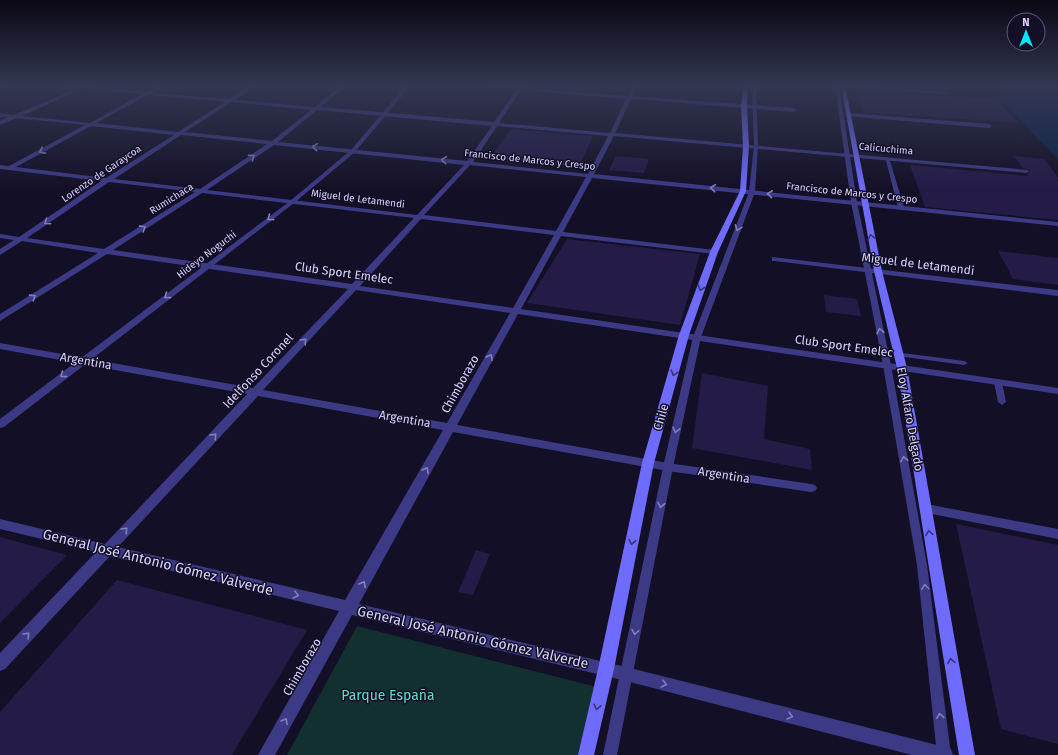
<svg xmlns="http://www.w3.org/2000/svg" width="1058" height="755" font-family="'Fira Sans',sans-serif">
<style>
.green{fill:#12302f}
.water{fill:#0c2248}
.building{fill:#241b47}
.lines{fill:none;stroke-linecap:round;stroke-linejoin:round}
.service{fill:#3d3a85;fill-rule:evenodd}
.minor{fill:#3d3a85;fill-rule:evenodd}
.tertiary{fill:#3d3a85;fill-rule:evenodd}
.secondary{fill:#6f6bff;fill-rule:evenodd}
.oneway{stroke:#837fbc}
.oneway2{stroke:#38347d}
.labels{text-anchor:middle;stroke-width:3;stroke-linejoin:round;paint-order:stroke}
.far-street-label{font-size:10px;fill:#d9d4ff;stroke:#130f26}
.street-label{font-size:12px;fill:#d9d4ff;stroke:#130f26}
.near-street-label{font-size:14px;fill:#d9d4ff;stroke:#130f26}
.near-park-label{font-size:14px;fill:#5fe0c0;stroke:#130f26}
</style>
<rect width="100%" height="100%" fill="#130f26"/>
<path class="green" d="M357 626 597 687 579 755H287Z"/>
<path class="water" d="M993 85H1058V159L995 95H1007Z"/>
<path class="building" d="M858 90 997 99 1019 123 863 112Z
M511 129 593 136 579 167 489 159Z
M616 156 649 159 644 173 609 170Z
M1014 156 1044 159 1058 177V220L925 207 910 165 1028 176 1027 174 1030 170 1023 168Z
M567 239 700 254 680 325 527 303Z
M998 251 1058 258V285L1013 279Z
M824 295 857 299 861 316 826 312Z
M702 373 768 386 764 439 810 449 812 470 692 448Z
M956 524 1058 545V744L1001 729Z
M0 537 67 555 0 623Z
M476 550 490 554 473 595 458 592Z
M117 580 307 630 232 755H0V712Z"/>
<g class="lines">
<path class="service" d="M752 85H756L758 146 755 192 701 337 673 467 617 755H603L663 467 693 337 749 192 754 146Z
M835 85H839L857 202 891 365 927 565 951 755H937L917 565 883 365 851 202Z
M885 157 889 158 904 207 903 208 898 207Z
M895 352 964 361 968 363 964 365 898 356 894 354Z
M998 379 1002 382 1006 402 1002 405 998 402 994 382Z"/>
<path class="minor" d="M4 85H11L0 90V87Z
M49 85H71L147 92 159 85H165L153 93 229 99 251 85H257L235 100 315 107 342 85H347L321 107 494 122 516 90 468 85 518 87 519 85H524L523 88 628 96 632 85H637L632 96 794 108 797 110 794 112 631 99 615 133 1028 170 1029 171 1026 173 614 136 594 174 1058 222V226L592 178 563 232 714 250 718 252 714 254 561 236 521 309 1058 388V394L518 314 457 425 668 463 811 484 815 485 817 488 815 491 811 492 668 471 453 432 359 604 626 667 945 747 951 749 953 755H912L626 681 352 615 275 755H258L339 611 110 556 5 669 0 671V653L96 552 0 529V519L105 544 247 394 0 349V343L253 388 348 289 107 254 0 321V314L98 253 22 241 0 255V249L14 240 0 238V234L19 237 101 181 0 169V165L9 166 85 125 16 118 0 125V121L8 117H0V113L14 115 76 89ZM81 89 142 94 90 123 22 116ZM521 90 626 99 610 133 499 123ZM148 95 225 102 178 132 96 123ZM231 102 311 110 272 141 185 132ZM317 110 492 126 467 161 278 142ZM91 126 174 135 106 178 16 167ZM497 126 608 136 588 174 473 162ZM181 135 267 144 200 189 114 179ZM274 145 464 165 417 215 207 190ZM470 165 586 177 556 231 424 215ZM109 182 195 192 104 249 27 238ZM202 193 414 218 352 284 113 250ZM421 219 554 235 513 308 360 286ZM356 290 510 313 447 423 263 390ZM258 396 443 430 345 600 118 547Z
M841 85 946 92 948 93 946 94 843 87Z
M848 113 989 124 992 126 989 128 846 116 845 115Z
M772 257 1058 290V296L775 261H772Z
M926 504 1058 529V539L922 512 920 509 922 506Z"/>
<path class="tertiary" d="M406 85H411L355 152 294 203 4 427 0 428V419L290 201 351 150Z"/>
<path class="secondary" d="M744 85H748L747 106 749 146 746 191 718 252 689 335 654 463 614 669 594 755H578L598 669 642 463 679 335 710 252 740 191 743 146 741 106Z
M841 85H845L882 271 907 368 975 755H959L897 368 874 271Z"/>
</g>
<defs><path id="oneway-chevron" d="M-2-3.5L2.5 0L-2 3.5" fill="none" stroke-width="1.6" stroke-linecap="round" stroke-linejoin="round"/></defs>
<g class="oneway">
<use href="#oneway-chevron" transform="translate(315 147) rotate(-174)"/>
<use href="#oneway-chevron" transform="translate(42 151) rotate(152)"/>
<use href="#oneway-chevron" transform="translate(252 157) rotate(-34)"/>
<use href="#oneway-chevron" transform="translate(444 160) rotate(-174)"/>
<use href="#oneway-chevron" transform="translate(713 188) rotate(-174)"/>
<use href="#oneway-chevron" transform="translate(770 194) rotate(-174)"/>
<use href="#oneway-chevron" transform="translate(270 218) rotate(143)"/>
<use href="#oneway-chevron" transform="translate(47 222) rotate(145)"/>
<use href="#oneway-chevron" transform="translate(143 228) rotate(-32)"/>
<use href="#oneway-chevron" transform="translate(738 228) rotate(111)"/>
<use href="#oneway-chevron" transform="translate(167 296) rotate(143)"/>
<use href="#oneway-chevron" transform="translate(33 297) rotate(-32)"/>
<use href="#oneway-chevron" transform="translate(880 331) rotate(-102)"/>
<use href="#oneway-chevron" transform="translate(304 341) rotate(-47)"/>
<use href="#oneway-chevron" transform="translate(490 357) rotate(-61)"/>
<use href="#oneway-chevron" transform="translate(63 375) rotate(143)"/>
<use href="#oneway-chevron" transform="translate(676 430) rotate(102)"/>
<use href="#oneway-chevron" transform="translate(214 436) rotate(-47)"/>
<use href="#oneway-chevron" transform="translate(904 459) rotate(-100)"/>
<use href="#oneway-chevron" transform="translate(426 470) rotate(-61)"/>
<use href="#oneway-chevron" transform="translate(661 505) rotate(101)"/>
<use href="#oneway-chevron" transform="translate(125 530) rotate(-47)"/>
<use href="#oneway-chevron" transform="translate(363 584) rotate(-61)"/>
<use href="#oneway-chevron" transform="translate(925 587) rotate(-97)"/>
<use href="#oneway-chevron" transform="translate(296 595) rotate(14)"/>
<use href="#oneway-chevron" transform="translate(635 632) rotate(101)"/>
<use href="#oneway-chevron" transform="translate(27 635) rotate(-47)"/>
<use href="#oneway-chevron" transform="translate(664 684) rotate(14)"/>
<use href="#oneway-chevron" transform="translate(790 716) rotate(14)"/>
<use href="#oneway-chevron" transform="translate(940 716) rotate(-97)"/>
<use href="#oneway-chevron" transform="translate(285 721) rotate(-60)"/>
</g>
<g class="oneway2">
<use href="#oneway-chevron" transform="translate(871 237) rotate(-102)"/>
<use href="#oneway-chevron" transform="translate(701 288) rotate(109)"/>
<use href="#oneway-chevron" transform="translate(674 373) rotate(106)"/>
<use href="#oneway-chevron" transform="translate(929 533) rotate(-99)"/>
<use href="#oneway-chevron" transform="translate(632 542) rotate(101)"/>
<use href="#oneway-chevron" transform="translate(951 661) rotate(-100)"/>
<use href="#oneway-chevron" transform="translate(597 707) rotate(103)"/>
</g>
<linearGradient id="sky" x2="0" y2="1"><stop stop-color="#0a0815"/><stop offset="0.45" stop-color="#333752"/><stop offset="1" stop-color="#333752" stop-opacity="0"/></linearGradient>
<rect width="1058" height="191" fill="url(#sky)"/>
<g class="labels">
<g class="far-street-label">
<text transform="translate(886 148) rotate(5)" y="4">Calicuchima</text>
<text transform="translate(530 159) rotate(6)" y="4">Francisco de Marcos y Crespo</text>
<text transform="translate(101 173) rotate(-34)" y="4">Lorenzo de Garaycoa</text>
<text transform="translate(852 192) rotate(6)" y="4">Francisco de Marcos y Crespo</text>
<text transform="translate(171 198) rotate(-32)" y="4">Rumichaca</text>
<text transform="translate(358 198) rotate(7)" y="4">Miguel de Letamendi</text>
<text transform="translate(206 254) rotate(-37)" y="4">Hideyo Noguchi</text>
</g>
<g class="street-label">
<text transform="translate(918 264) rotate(7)" y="4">Miguel de Letamendi</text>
<text transform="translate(344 273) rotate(8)" y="4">Club Sport Emelec</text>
<text transform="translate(844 346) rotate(8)" y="4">Club Sport Emelec</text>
<text transform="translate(86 361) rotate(10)" y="4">Argentina</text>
<text transform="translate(258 371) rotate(-47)" y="4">Idelfonso Coronel</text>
<text transform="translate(460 384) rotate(-61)" y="4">Chimborazo</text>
<text transform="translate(661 417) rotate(-74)" y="4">Chile</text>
<text transform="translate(405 419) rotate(10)" y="4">Argentina</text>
<text transform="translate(910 419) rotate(80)" y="4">Eloy Alfaro Delgado</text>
<text transform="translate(724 475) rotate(9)" y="4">Argentina</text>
<text transform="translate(302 667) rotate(-60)" y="4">Chimborazo</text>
</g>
<g class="near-street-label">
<text transform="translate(158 562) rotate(14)" y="5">General José Antonio Gómez Valverde</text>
<text transform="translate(473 637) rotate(13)" y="5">General José Antonio Gómez Valverde</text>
</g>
<g class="near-park-label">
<text x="388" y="700">Parque España</text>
</g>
</g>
<g transform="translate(1026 32)"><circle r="19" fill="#130f26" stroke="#625e7d"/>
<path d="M0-3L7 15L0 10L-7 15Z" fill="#00e5ff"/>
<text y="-6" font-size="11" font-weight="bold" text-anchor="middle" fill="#d9d4ff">N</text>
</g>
</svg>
